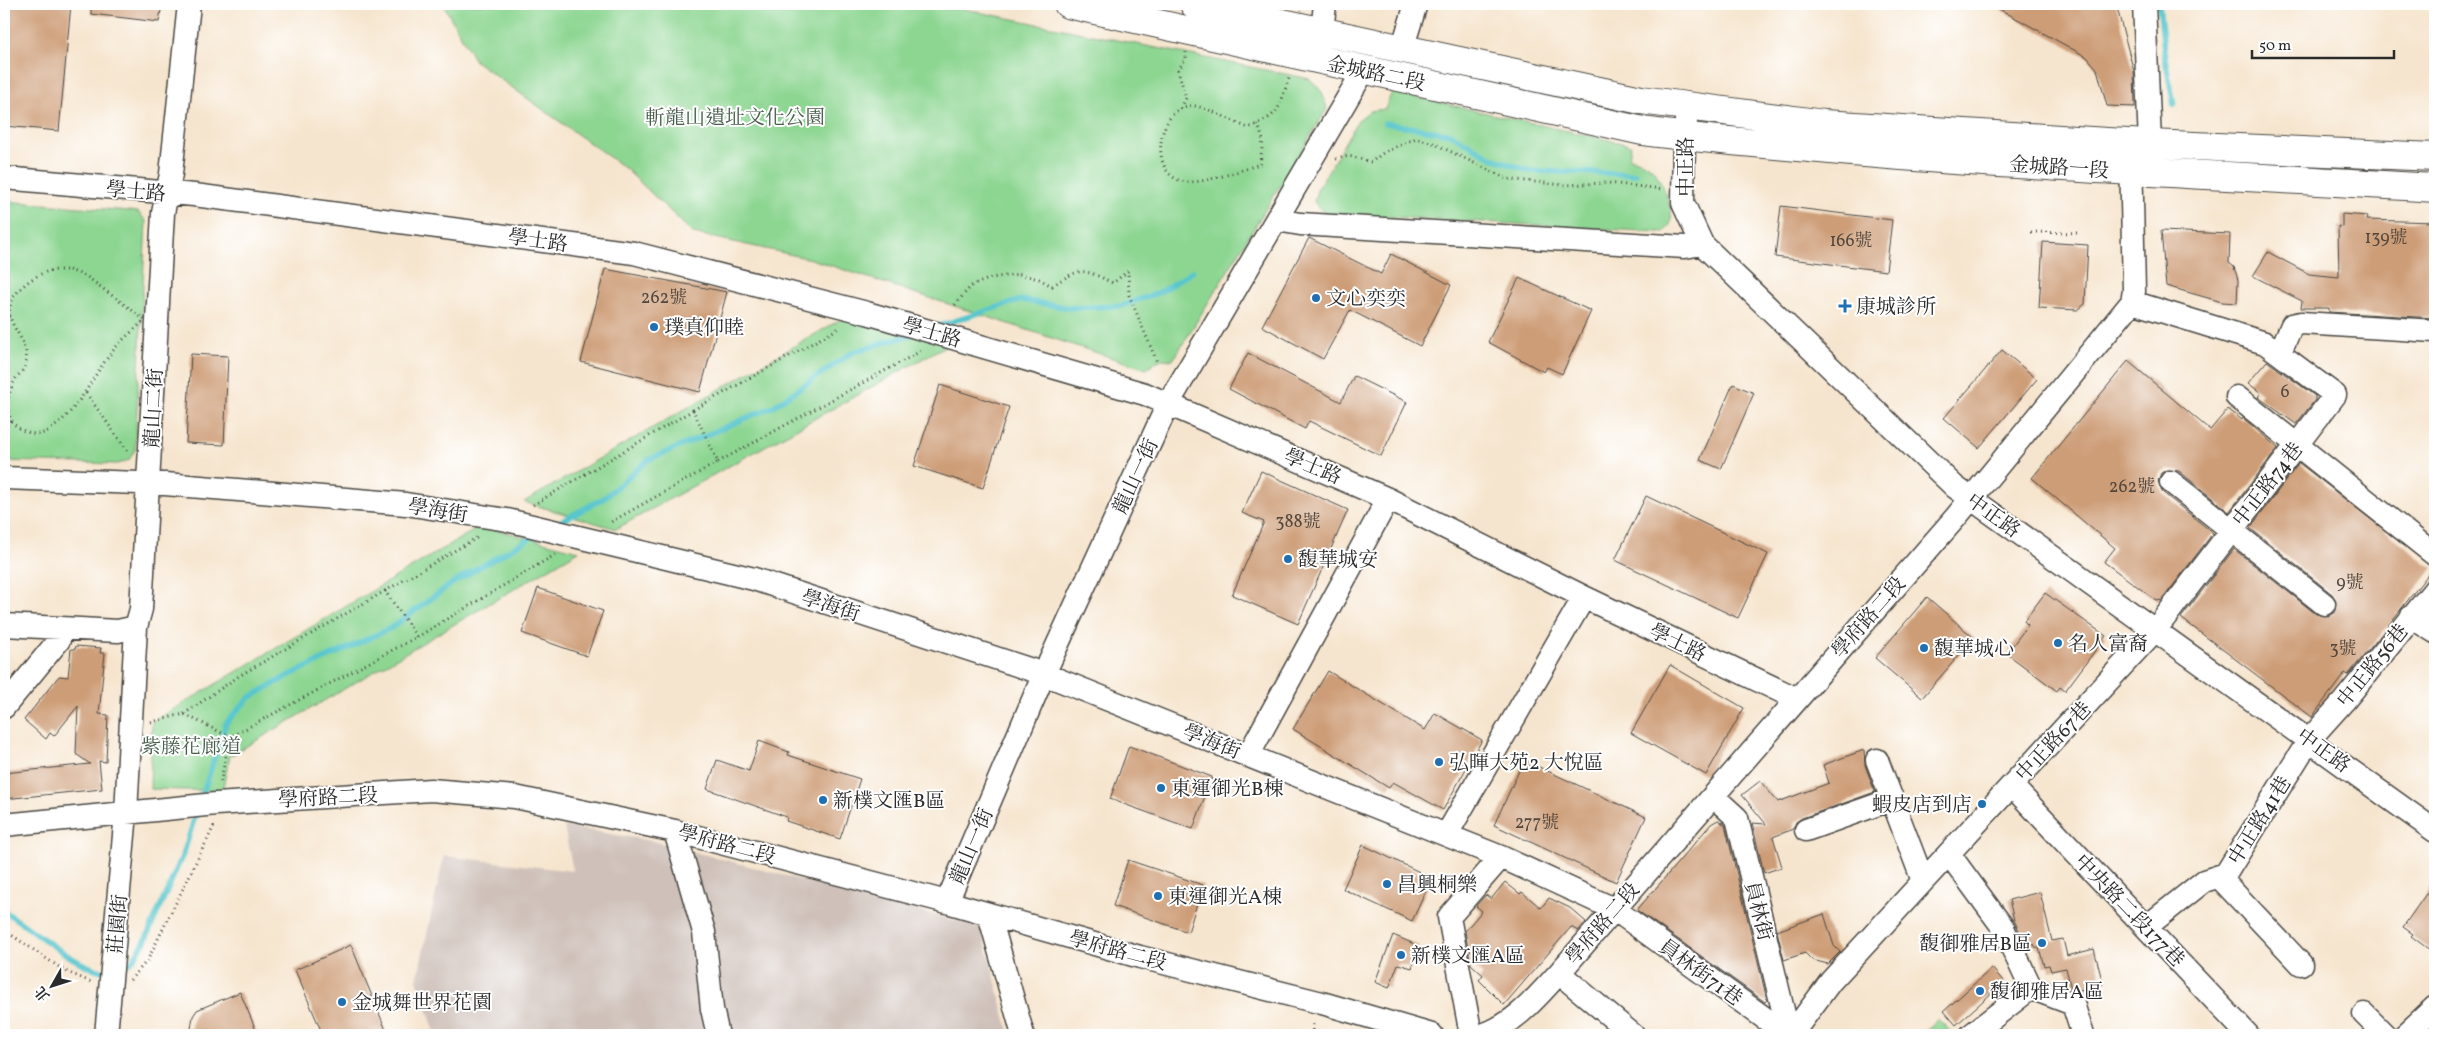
<svg xmlns="http://www.w3.org/2000/svg" width="2439" height="1039" font-family="Vollkorn,'Noto Serif TC',serif">
<style>
.industrial{fill:#cfc1ba}
.green{fill:#8dd692;stroke:#5c805e}
.lines{fill:none;stroke-linecap:round;stroke-linejoin:round}
.stream{stroke:#59c6cd;stroke-width:5.5}
.building{fill:#cd9d77}
.minor-casing{stroke:#494743;stroke-width:25}
.major-casing{stroke:#494743;stroke-width:30}
.path{stroke:#494743;stroke-width:3;stroke-dasharray:1 4;stroke-linecap:butt}
.minor{stroke:#fff;stroke-width:22}
.major{stroke:#fff;stroke-width:28}
.poi-dot{fill:#1f6fb2;stroke:#fff;stroke-width:2}
.labels{text-anchor:middle;stroke-width:4;stroke-linejoin:round;paint-order:stroke}
.number-label{font-size:18px;fill:#54483e}
.street-label{font-size:20px;fill:#2b2b2b;stroke:#fff}
.park-label{font-size:20px;fill:#485e4a;stroke:#fff}
.poi-label{font-size:20px;fill:#2b2b2b;stroke:#fff;text-anchor:start}
</style>
<rect width="100%" height="100%" fill="#fff"/>
<filter id="ink" filterUnits="userSpaceOnUse"><feTurbulence type="fractalNoise" baseFrequency=".02" numOctaves="2"/><feDisplacementMap in="SourceGraphic" scale="10" xChannelSelector="R" yChannelSelector="G"/><feConvolveMatrix kernelMatrix="1 2 1 2 8 2 1 2 1" color-interpolation-filters="sRGB"/></filter>
<filter id="wash" filterUnits="userSpaceOnUse"><feTurbulence type="fractalNoise" baseFrequency=".0096" numOctaves="4" result="noise"/><feDisplacementMap in="SourceGraphic" scale="20" xChannelSelector="R" yChannelSelector="G"/><feGaussianBlur stdDeviation="1.12" result="paint"/><feColorMatrix in="noise" values="0 0 0 0 0 0 0 0 0 0 0 0 0 0 0 0 0 1.4 0 .05"/><feComposite in="paint" operator="in"/></filter>
<g filter="url(#wash)">
<rect width="100%" height="100%" fill="#f6e5ce"/>
<path class="industrial" d="M564 826 653 841 981 927 1010 1035H436L417 980 444 856 573 871Z"/>
<path class="green" d="M443 4H939L1310 79 1322 92 1327 109 1173 360 1161 359 1146 369 811 259 693 233 626 169 475 61Z
M1392 92 1631 145 1629 158C1635 160 1643 161 1648 165 1659 171 1674 209 1671 222 1670 226 1667 229 1664 232H1659L1324 213 1314 202 1317 190 1358 120 1370 111 1385 109Z
M4 201 129 211 138 212 146 221 135 450 129 460 118 464 4 461Z
M850 314 949 344 616 529 524 502Z
M481 526 579 551 230 756 222 791 150 789 152 722Z
M1938 1019 1954 1035H1921Z"/>
<g class="lines">
<path class="stream" d="M2159 4 2165 59 2174 105
M1385 123 1451 134 1492 158 1530 171 1635 174
M938 326 1021 300 1070 308 1121 306 1160 292 1193 271
M556 524 604 498 648 460 772 407 853 352 913 334
M201 799 226 723 249 698 288 676 391 628 454 582 537 534
M4 911C31 928 77 969 108 972
M117 972 133 960 145 941 184 852 197 810"/>
</g>
<g id="blocks">
<path class="building" d="M4 4H71L59 131 4 126Z
M91 4H162L159 22 91 14Z
M1990 4H2116L2134 72 2135 107 2107 106 2097 69 2087 57Z
M1781 206 1892 220 1886 271 1775 257Z
M2342 214 2367 216 2366 220 2435 222V318L2329 312V308H2301L2302 301 2253 276 2268 252 2309 274 2339 277 2338 226 2342 227Z
M2161 231 2230 234 2229 263 2234 267 2238 280 2237 303 2222 302 2166 286Z
M1309 238 1381 274 1391 254 1451 285 1420 346 1350 310 1323 359 1262 326Z
M2043 242 2088 245 2085 304 2078 310 2039 308Z
M605 269 727 292 700 392 581 362Z
M1519 278 1591 311 1562 374 1547 367 1544 372 1488 342Z
M2002 350 2037 379 1979 448 1944 418Z
M1248 353 1341 402 1354 376 1407 402 1381 456 1309 421 1305 429 1229 389Z
M191 354 228 356 224 445 186 443Z
M2128 361 2210 430 2228 409 2242 420 2243 418 2278 448 2229 512 2179 471 2167 470 2161 473 2158 481 2162 492 2213 533 2162 600 2157 601 2104 562 2115 548 2032 478Z
M2267 361 2315 396V400L2296 424 2258 397 2261 393 2248 383Z
M1733 384 1754 393 1721 469 1700 460Z
M940 385 1009 407 983 488 914 466Z
M2299 463 2433 568 2376 641 2348 675 2345 673 2312 717 2181 618 2234 549 2316 614 2328 616 2335 612 2336 600 2332 594 2250 528Z
M1261 471 1348 510 1298 624 1232 595 1264 522 1242 513Z
M1646 496 1768 554 1738 618 1615 560Z
M538 588 603 611 587 656 522 633Z
M2045 593 2106 636 2065 691 2060 687 2057 691 2010 656 2009 650 2028 625 2024 621Z
M1927 597 1974 638 1922 698 1875 658Z
M76 646 101 648 100 653H105L99 714 108 715 106 762 99 761 102 789 4 799V773L90 764 76 754 78 706 54 736 50 733 46 739 24 720 59 676 68 677 71 649H75Z
M1670 665 1744 708 1706 775 1631 733Z
M1328 671 1425 730 1435 713 1482 740 1443 810 1393 782 1389 788 1293 729Z
M759 741 789 752 788 755 860 779 840 839 786 821 787 817 707 789 717 760 749 771Z
M1129 746 1212 777 1193 829 1110 799Z
M1864 750 1865 765 1875 792 1802 818 1796 822 1793 829 1773 837 1782 867 1764 873 1752 823 1766 824 1742 795 1760 781 1778 802 1829 783 1823 765Z
M1524 760 1646 817 1616 882 1494 825Z
M1718 820 1725 825 1767 1000 1765 1002 1637 910 1711 824Z
M1363 845 1432 878 1412 921 1343 889Z
M1128 860 1203 885 1188 932 1113 906Z
M2435 881V954L2411 936 2413 934 2403 927Z
M1505 882 1520 894 1522 892 1541 908 1549 898 1570 908 1586 922 1578 931 1571 927 1504 1005 1479 980 1483 975 1471 964 1469 953 1471 951 1468 948 1465 931 1482 911 1476 906 1486 895 1491 899Z
M2040 892 2052 941 2063 939 2067 956 2094 949 2103 984 2076 991 2071 989 2066 968 2051 971 2049 965 2044 966 2039 948H2036L2034 944 2026 946 2014 920 2009 900Z
M1824 914 1834 946 1840 952 1828 964 1812 960 1805 953 1784 960 1777 931Z
M1393 935 1419 946 1412 968 1398 964 1389 988 1375 982Z
M351 945 388 1035H323L295 970Z
M1992 968 2004 982 1956 1025 1944 1011Z
M240 992 258 1035H190L193 1016 197 1010Z"/>
</g>
</g>
<g filter="url(#ink)">
<use href="#blocks" fill-opacity="0" stroke="#494743" stroke-width="1"/>
<g class="lines">
<g class="minor-casing">
<path id="minor" d="M2144 4 2150 143
M1402 49 1416 4
M1316 60 1322 32 1325 4
M1688 105 1684 137 1683 203 1702 244 1955 487 2435 831
M4 178 194 195 634 253 867 313 1145 394 1168 404 1388 499 1584 597 1797 699
M1277 220 1300 224 1685 247 1702 244
M2280 352 2292 325 2301 323 2435 331
M2237 397 2435 555
M4 478 165 484 406 504 507 520 754 579 1044 674 1501 857 1614 909 1788 1035
M2171 482 2324 604
M2411 617 2435 632
M4 625 118 631 136 627
M4 707 59 640
M1248 756 1388 499
M1877 760 1923 881
M2012 786 2248 1035
M1713 796 1737 818 1789 1035
M4 825 216 804 431 790 515 797 675 831 947 902 1140 957 1322 1003 1432 1035
M1806 830 1893 799
M675 831 704 932 712 1009 718 1035
M1447 834 1584 597
M1949 854 2002 926 2031 988
M947 902 1044 674 1168 404 1364 70
M989 914 1023 1035
M2146 927 2204 881 2226 874
M2301 964 2222 880 2309 740 2344 701 2435 589
M1559 973 1633 1035
M2364 1014 2385 1035
M106 1035 126 813 136 627 141 609 163 213 171 174 189 4
M1471 1035 1449 917 1501 857
M1482 1035C1515 1024 1536 998 1559 973L1956 517 2132 302 2134 291 2131 154
M1791 1035 1831 981 2156 629 2335 395 2265 343 2132 302
M1971 1035 2031 988 2073 1004 2083 1035
M2405 1035 2435 1007"/>
</g>
<g class="major-casing">
<path id="major" d="M1068 4 1643 131C1705 140 1768 144 1830 150 2031 168 2233 175 2435 188
M1194 4 1641 100 1824 124 2107 142 2435 157"/>
</g>
<path class="path" d="M1181 108 1186 98 1178 70 1186 58V52
M1258 124 1263 140 1260 164C1242 170 1209 182 1190 182 1144 182 1157 101 1195 106 1212 109 1232 121 1248 128 1284 113 1277 109 1290 76
M1336 159 1349 156 1371 162 1383 153 1416 138 1433 143 1507 179 1563 185 1608 183 1663 189
M2031 232 2079 233
M69 270 86 276 145 320C134 330 121 340 112 352 91 378 80 409 51 429 43 435 36 435 27 432 2 424 5 396 16 378 19 374 24 370 25 366 31 343 13 332 10 316 5 296 33 275 49 271 55 270 63 270 69 270Z
M955 305 971 286 991 278 1019 274 1039 279 1052 286C1081 267 1082 268 1113 283L1128 271 1129 295 1157 362
M4 316H10
M86 393 129 453
M693 410 841 327
M4 429 11 421
M718 462 921 351
M533 505 693 410 718 462 609 523
M385 591 480 536
M417 637 558 553
M184 714 239 676 385 591 417 637 230 737
M151 722 184 714 230 737 220 784
M4 930 65 971 91 982
M130 980 147 961 215 824
M1312 1035 1313 1023"/>
<use href="#minor" class="minor"/>
<use href="#major" class="major"/>
</g>
</g>
<g class="poi-dot">
<circle cx="1316" cy="298" r="5"/>
<path d="M1842.5 298.5h5v5h5v5h-5v5h-5v-5h-5v-5h5z"/>
<circle cx="654" cy="327" r="5"/>
<circle cx="1288" cy="559" r="5"/>
<circle cx="2058" cy="643" r="5"/>
<circle cx="1924" cy="648" r="5"/>
<circle cx="1439" cy="762" r="5"/>
<circle cx="1161" cy="788" r="5"/>
<circle cx="823" cy="800" r="5"/>
<circle cx="1982" cy="804" r="5"/>
<circle cx="1387" cy="884" r="5"/>
<circle cx="1158" cy="896" r="5"/>
<circle cx="2042" cy="943" r="5"/>
<circle cx="1401" cy="955" r="5"/>
<circle cx="1980" cy="991" r="5"/>
<circle cx="342" cy="1002" r="5"/>
</g>
<g class="labels">
<g class="number-label">
<text x="2386" y="243">139號</text>
<text x="1851" y="246">166號</text>
<text x="664" y="303">262號</text>
<text x="2285" y="397">6</text>
<text x="2132" y="492">262號</text>
<text x="1298" y="527">388號</text>
<text x="2350" y="588">9號</text>
<text x="2343" y="654">3號</text>
<text x="1537" y="828">277號</text>
</g>
<g class="street-label">
<text transform="translate(1376 73) rotate(12)" y="7">金城路二段</text>
<text transform="translate(1685 167) rotate(-90)" y="7">中正路</text>
<text transform="translate(2059 167) rotate(4)" y="7">金城路一段</text>
<text transform="translate(136 191) rotate(5)" y="7">學士路</text>
<text transform="translate(538 240) rotate(8)" y="7">學士路</text>
<text transform="translate(932 332) rotate(16)" y="7">學士路</text>
<text transform="translate(153 408) rotate(-87)" y="7">龍山二街</text>
<text transform="translate(1313 466) rotate(23)" y="7">學士路</text>
<text transform="translate(1135 476) rotate(-65)" y="7">龍山一街</text>
<text transform="translate(2267 484) rotate(-52)" y="7">中正路74巷</text>
<text transform="translate(438 510) rotate(9)" y="7">學海街</text>
<text transform="translate(1994 515) rotate(36)" y="7">中正路</text>
<text transform="translate(831 605) rotate(18)" y="7">學海街</text>
<text transform="translate(1868 617) rotate(-49)" y="7">學府路二段</text>
<text transform="translate(1678 642) rotate(26)" y="7">學士路</text>
<text transform="translate(2372 665) rotate(-51)" y="7">中正路56巷</text>
<text transform="translate(1212 741) rotate(22)" y="7">學海街</text>
<text transform="translate(2053 741) rotate(-47)" y="7">中正路67巷</text>
<text transform="translate(2324 750) rotate(36)" y="7">中正路</text>
<text transform="translate(328 797) rotate(-3)" y="7">學府路二段</text>
<text transform="translate(2259 820) rotate(-58)" y="7">中正路41巷</text>
<text transform="translate(727 844) rotate(15)" y="7">學府路二段</text>
<text transform="translate(971 846) rotate(-67)" y="7">龍山一街</text>
<text transform="translate(2130 910) rotate(46)" y="7">中央路二段177巷</text>
<text transform="translate(1759 911) rotate(76)" y="7">員林街</text>
<text transform="translate(1602 923) rotate(-49)" y="7">學府路二段</text>
<text transform="translate(117 924) rotate(-85)" y="7">莊園街</text>
<text transform="translate(1118 950) rotate(15)" y="7">學府路二段</text>
<text transform="translate(1701 972) rotate(36)" y="7">員林街71巷</text>
</g>
<g class="park-label">
<text x="735" y="124">斬龍山遺址文化公園</text>
<text x="191" y="753">紫藤花廊道</text>
</g>
<g class="poi-label">
<text x="1326" y="305">文心奕奕</text>
<text x="1856" y="313">康城診所</text>
<text x="664" y="334">璞真仰睦</text>
<text x="1298" y="566">馥華城安</text>
<text x="2068" y="650">名人富裔</text>
<text x="1934" y="655">馥華城心</text>
<text x="1449" y="769">弘暉大苑2 大悅區</text>
<text x="1171" y="795">東運御光B棟</text>
<text x="833" y="807">新樸文匯B區</text>
<text x="1972" y="811" text-anchor="end">蝦皮店到店</text>
<text x="1397" y="891">昌興桐樂</text>
<text x="1168" y="903">東運御光A棟</text>
<text x="2032" y="950" text-anchor="end">馥御雅居B區</text>
<text x="1411" y="962">新樸文匯A區</text>
<text x="1990" y="998">馥御雅居A區</text>
<text x="352" y="1009">金城舞世界花園</text>
</g>
</g>
<rect width="2439" height="1039" fill="none" stroke="#fff" stroke-width="20"/>
<g transform="translate(52 986) rotate(231)" stroke="#ffffff" stroke-width="4" paint-order="stroke">
<path d="M0-4L9 19L0 12L-9 19Z" fill="#2b2b2b"/>
<text y="-8" font-size="14" font-weight="bold" text-anchor="middle" fill="#2b2b2b">北</text>
</g>
<path d="M2252 50v8h142v-8" fill="none" stroke="#2b2b2b" stroke-width="2.5"/>
<text x="2259" y="50" font-size="15" fill="#2b2b2b" stroke="#ffffff" stroke-width="4" paint-order="stroke">50 m</text>
</svg>
